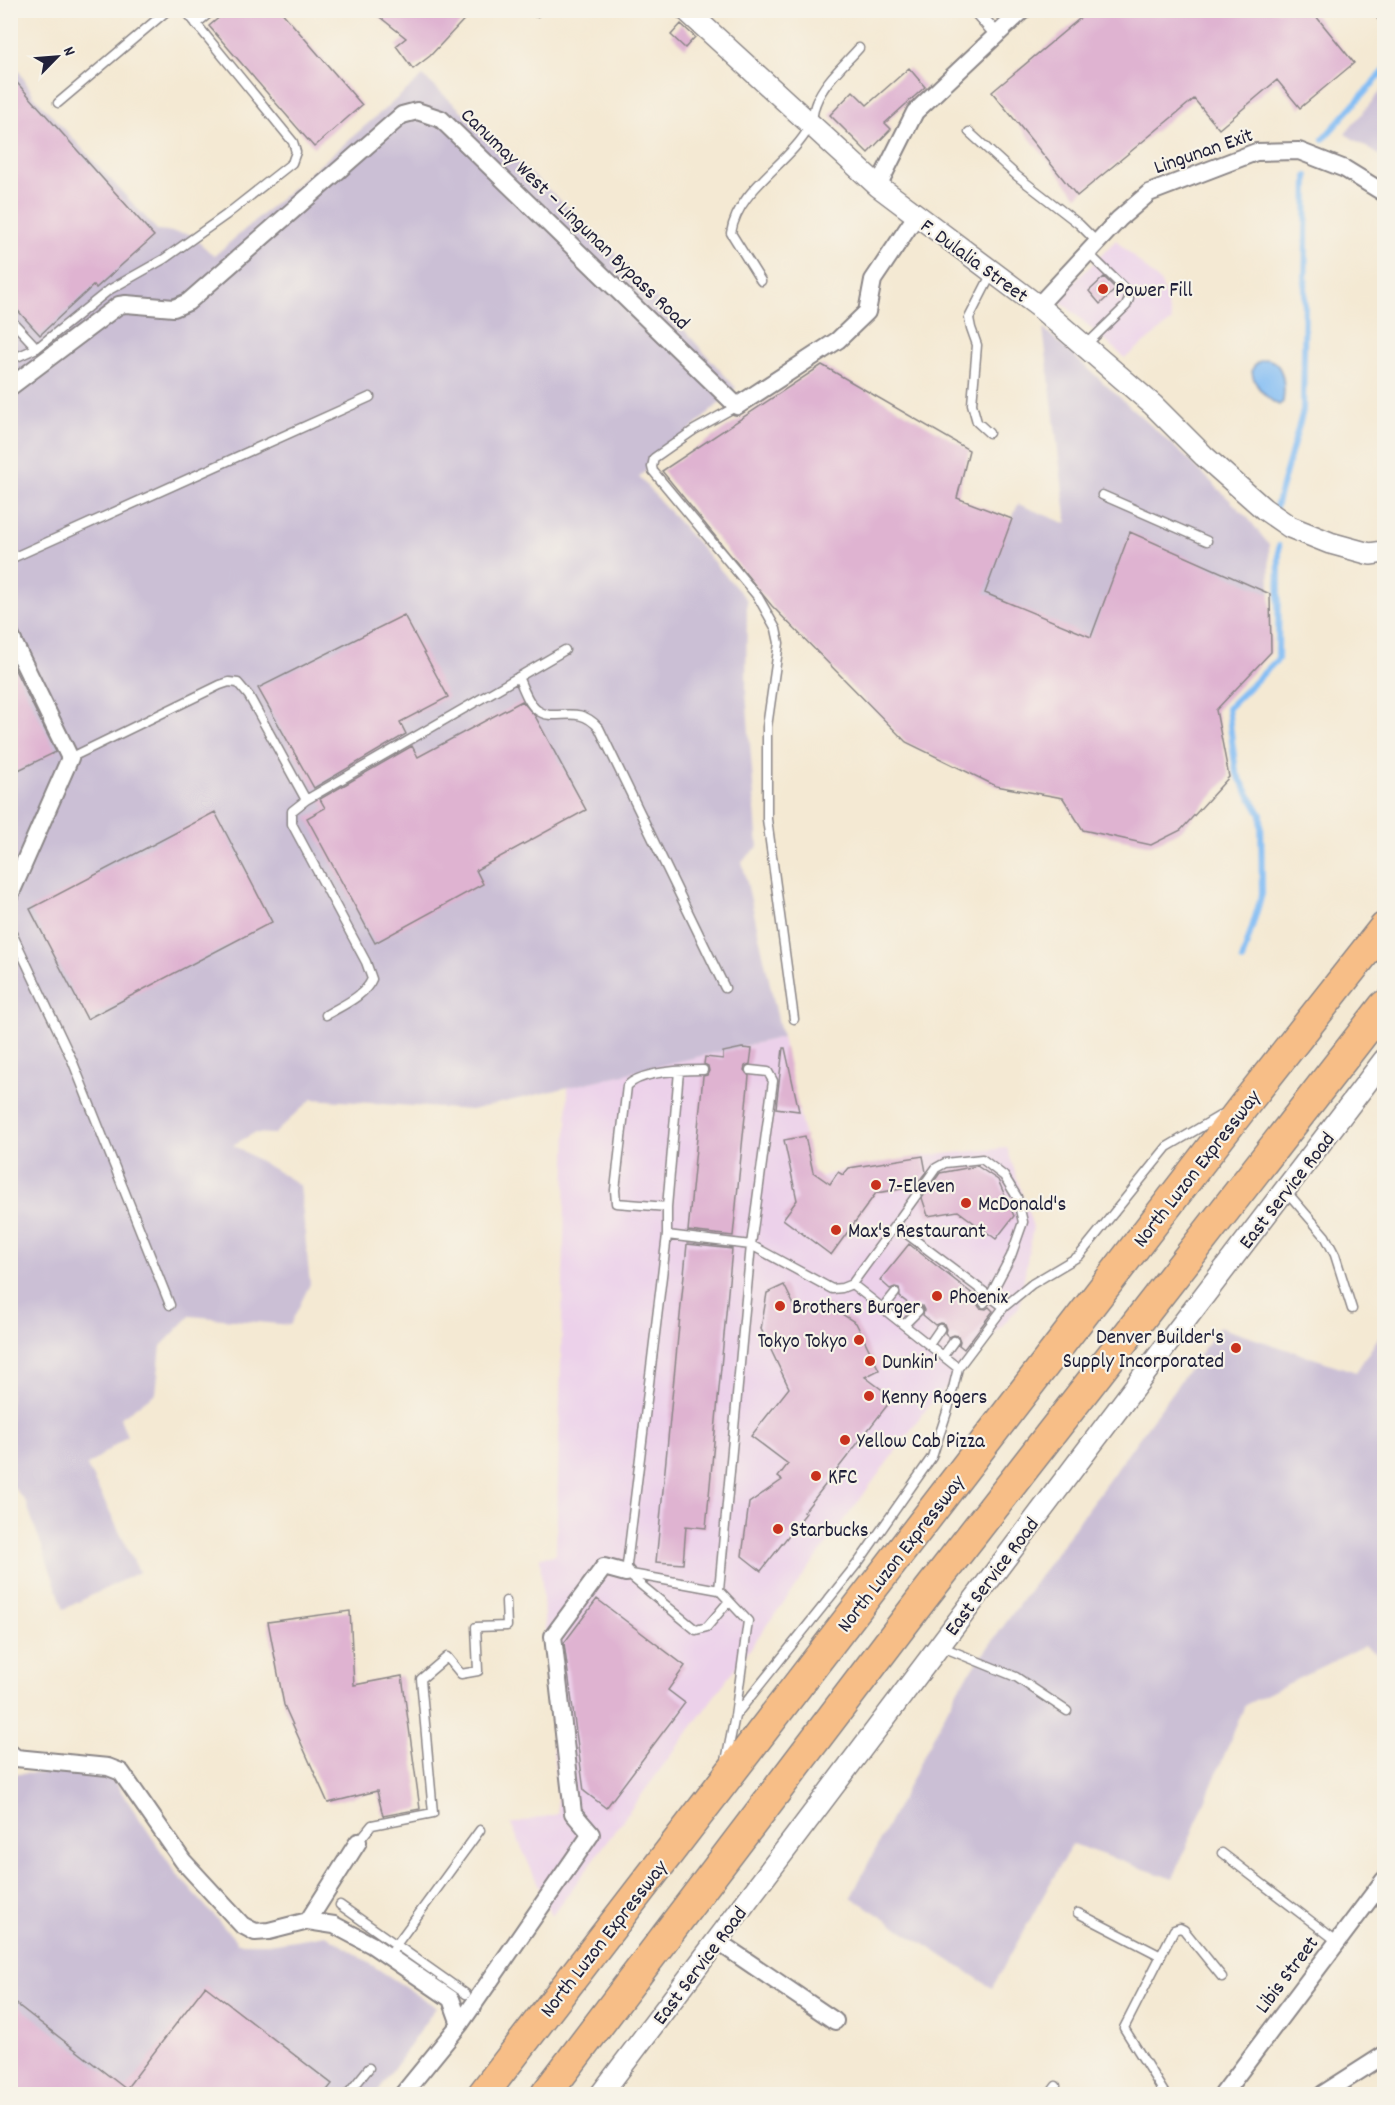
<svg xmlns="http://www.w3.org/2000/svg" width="1395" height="2105" font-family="Dekko,sans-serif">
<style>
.built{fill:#ecd1ea}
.industrial{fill:#cbbfd5}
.water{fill:#83bdf4;stroke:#527098;stroke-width:1.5}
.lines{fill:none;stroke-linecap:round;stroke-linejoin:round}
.stream{stroke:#83bdf4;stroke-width:6}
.building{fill:#dfb3d1}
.service-casing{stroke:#8b8687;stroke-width:11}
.pedestrian-casing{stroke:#8b8687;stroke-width:15}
.minor-casing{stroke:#8b8687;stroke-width:20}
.tertiary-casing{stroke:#8b8687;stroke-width:24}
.motorway-casing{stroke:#8b8687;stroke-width:33}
.service{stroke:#fff;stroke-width:8}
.pedestrian{stroke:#fff;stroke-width:12}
.minor{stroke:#fff;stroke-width:16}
.tertiary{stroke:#fff;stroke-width:21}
.motorway{stroke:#f7be87;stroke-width:30}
.poi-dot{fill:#c8321e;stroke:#f7f3e8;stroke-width:2}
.labels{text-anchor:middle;stroke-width:4.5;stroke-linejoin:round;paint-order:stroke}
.street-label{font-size:21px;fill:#22223b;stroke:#f7f3e8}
.poi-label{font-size:21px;fill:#22223b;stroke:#f7f3e8;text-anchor:start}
</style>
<rect width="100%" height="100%" fill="#f7f3e8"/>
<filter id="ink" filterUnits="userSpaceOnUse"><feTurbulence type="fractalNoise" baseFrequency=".0167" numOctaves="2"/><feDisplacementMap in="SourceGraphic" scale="12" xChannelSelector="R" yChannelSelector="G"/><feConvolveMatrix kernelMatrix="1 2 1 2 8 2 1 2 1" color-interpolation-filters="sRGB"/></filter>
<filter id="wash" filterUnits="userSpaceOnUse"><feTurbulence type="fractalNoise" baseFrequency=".008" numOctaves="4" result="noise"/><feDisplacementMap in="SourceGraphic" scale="24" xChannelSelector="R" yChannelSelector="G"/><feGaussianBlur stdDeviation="1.35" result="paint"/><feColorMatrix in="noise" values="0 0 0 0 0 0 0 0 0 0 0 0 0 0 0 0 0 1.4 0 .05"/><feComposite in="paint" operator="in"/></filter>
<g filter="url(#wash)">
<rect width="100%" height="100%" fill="#f4e9d3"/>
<path class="built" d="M1116 240 1161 283 1172 321 1125 358 1058 299Z
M782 1037 814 1179 849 1168 923 1156 1007 1148 1033 1227 1019 1307 928 1407 552 1916 511 1824 558 1814 540 1557 556 1555 568 1087Z"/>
<path class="industrial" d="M10 56 34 96 157 230 190 234 214 256 423 76 601 237 736 388 639 477 747 600 746 693 758 847 742 861 782 1037 471 1110 312 1099 274 1134 254 1133 233 1145 300 1185 310 1284 290 1325 190 1316 161 1346 156 1393 120 1418 127 1436 87 1466 139 1572 64 1609 26 1502 10 1483Z
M1384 87V158L1345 134Z
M1043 328 1190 461 1248 518 1269 545 1271 652 1216 710 1229 777 1181 830 1151 845 1083 830 1063 798 996 786 906 742 772 606 662 471 822 365 969 450 957 499 1012 519 1018 504 1067 524Z
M1219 1327 1356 1372 1384 1329V1658L1364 1646 1245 1705 1173 1879 1072 1844 992 1988 851 1897 956 1692Z
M108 1772 176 1873 238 1943H276L326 1935 436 2007 376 2094H11L10 1775 12 1774Z"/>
<path class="water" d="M1267 359C1285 363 1285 387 1283 402L1279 405C1263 398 1235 365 1267 359Z"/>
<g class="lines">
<path class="stream" d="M1323 139 1384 71
M1276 507 1303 411 1307 176
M1242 960 1262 894 1261 815 1236 772 1228 708 1278 659 1279 546"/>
</g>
<g id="blocks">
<path class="building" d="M228 10H280L362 105 314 147 209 26Z
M371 10H473L430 56 413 69 396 46 406 38Z
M1090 10H1311L1354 63 1300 108 1277 80 1219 129 1194 99 1077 196 992 92Z
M681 24 695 37 685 48 671 35Z
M909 68 925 87 885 123 891 129 868 153 830 115 853 91 867 105Z
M10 75 154 236 96 288 94 285 40 335 10 302Z
M1104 277 1116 289 1100 304 1089 291Z
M822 365 969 450 957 498 1012 519 985 593 1091 637 1130 532 1270 594 1271 652 1216 710 1229 777 1181 830 1151 845 1083 830 1063 798 996 786 906 742 772 606 662 471Z
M404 615 448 697 400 722 406 734 314 788 258 688Z
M10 660 56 752 10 774Z
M522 701 535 716 586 810 476 870 483 884 375 943 307 818 325 808 320 799 412 746 418 757Z
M215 812 272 922 87 1019 30 909Z
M742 1048 752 1049 750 1064 745 1066 744 1070 749 1076 733 1236 688 1231 703 1076 707 1075 709 1071 708 1066 704 1064 705 1057 723 1059V1052Z
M783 1048H785L799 1111 776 1108Z
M805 1136 813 1172 830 1184 838 1172 843 1175 849 1168 923 1156 926 1172 914 1187 876 1193 831 1255 783 1219 797 1200 784 1140Z
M977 1166 998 1180 1014 1216 996 1239 958 1211 928 1216 922 1198 940 1173Z
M687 1244 732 1249 706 1528 686 1526 683 1564 656 1562Z
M909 1244 979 1299 978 1305 980 1308 986 1309 989 1307 993 1311 964 1349 959 1345 960 1341 958 1336 954 1335 949 1337 945 1333 946 1329 944 1324 940 1323 935 1325 923 1315 924 1310 922 1306 917 1305 913 1307 900 1297 899 1288 895 1287 890 1289 880 1280Z
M784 1285 799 1315 825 1303 856 1323 879 1370 865 1377 893 1398 804 1512 806 1513 761 1571 742 1556 749 1503 782 1480 778 1477 788 1464 751 1436 789 1388 761 1329 767 1293Z
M597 1599 685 1666 668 1690 685 1703 606 1808 584 1791 564 1643Z
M350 1611 354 1685 402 1676 420 1809 383 1816 377 1791 328 1803 284 1705 268 1622Z
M205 1986 332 2084 324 2094H10V1999L126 2089Z"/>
</g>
</g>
<g filter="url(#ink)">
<use href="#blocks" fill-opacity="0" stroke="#8b8687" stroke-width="1.5"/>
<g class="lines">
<g class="service-casing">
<path id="service" d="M1377 10 1384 20
M536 12 537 10
M196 24 213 10
M58 103 168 10
M969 132 1017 176 1079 224 1098 243
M761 281 731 233C738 188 790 164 810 126 813 119 813 110 816 103 824 82 844 65 859 48
M10 319 37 348
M1085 346 1126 306 1129 299 1128 292 1088 253
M10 360 37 348 109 290 164 259 226 215 292 163 296 152 293 142 185 10
M737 406 694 430 654 458 652 467 653 471 758 597 776 629 779 643 767 727V819L794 1019
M989 433 977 422 972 404 977 345 971 328 969 318 992 273
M1102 495 1207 541
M10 559 370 397
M518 677C523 687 528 704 537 710 555 724 577 702 599 728L725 988
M70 758 220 685 229 682 238 683 249 696 306 800
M10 929 72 1060 170 1305
M326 1015C341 1006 365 996 372 979L366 962 292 824V811L306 800 565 650
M1286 1191 1325 1236 1335 1255 1352 1309
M667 1207 679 1071
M895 1225 936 1168 945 1163 982 1159 1004 1176 1017 1197 1023 1222 1011 1256 990 1296 984 1303
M667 1235 751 1245 832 1289 842 1288 852 1284 895 1225 1004 1307
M852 1284 958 1368
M883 1308 895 1293
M904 1325 918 1311
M929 1345 940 1329
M943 1356 954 1341
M626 1573 667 1235V1207L616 1203 615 1190 627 1086C641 1071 683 1070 703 1070
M626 1573 719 1590 748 1621 735 1716 726 1761
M629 1575 696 1630 707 1627 729 1601
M719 1590 751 1245 773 1081 768 1072 750 1070
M940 1646 1016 1677 1067 1711
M735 1716 860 1560 932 1457 948 1409 958 1368 1004 1307 1032 1284 1079 1256 1167 1147 1223 1114
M358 1842 372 1825 433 1813 421 1679 447 1657 461 1674 478 1671 476 1627 507 1626 506 1601
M1222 1853 1338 1942
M340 1905 466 1994
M1078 1913 1161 1956
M388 1956 480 1830
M353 2088 363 2094
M348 2094 369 2068
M1050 2094 1056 2086
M1165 2094 1124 2028 1174 1930 1180 1928 1184 1930 1222 1977"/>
</g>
<g class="pedestrian-casing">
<path id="pedestrian" d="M975 10 997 35"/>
</g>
<g class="minor-casing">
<path id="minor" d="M878 186 915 112 1023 10
M1038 306 1119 219 1149 193 1256 152 1299 151 1345 169 1384 193
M10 387 119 305 126 304 174 308 188 302 402 115 417 111 441 119 737 406 838 340 867 312 873 280 916 216
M10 635 70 758 10 895
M10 1753 16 1758 108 1767 121 1772 183 1861 242 1925 255 1932 269 1931 308 1921 334 1925 372 1945 451 1999 460 2024 403 2094
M308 1921 358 1842
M717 1941 835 2021
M460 2024 591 1834 573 1813 553 1636 604 1567 626 1573
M1223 2094 1384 1880
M1323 2094 1384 2055"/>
</g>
<g class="tertiary-casing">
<path id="tertiary" d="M686 10 878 186 1038 306 1153 405 1204 456 1264 509 1290 527 1330 543 1370 554 1384 552
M601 2094 1174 1335 1384 1060"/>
</g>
<g class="motorway-casing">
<path id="motorway" d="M483 2094 1249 1099 1384 928
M546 2094 922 1599 1384 1006"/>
</g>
<use href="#service" class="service"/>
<use href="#pedestrian" class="pedestrian"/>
<use href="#minor" class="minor"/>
<use href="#tertiary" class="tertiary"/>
<use href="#motorway" class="motorway"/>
</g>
</g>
<g class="poi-dot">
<circle cx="1103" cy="289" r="6"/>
<circle cx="876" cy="1185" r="6"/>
<circle cx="966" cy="1203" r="6"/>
<circle cx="836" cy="1230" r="6"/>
<circle cx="937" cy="1296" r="6"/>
<circle cx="780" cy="1306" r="6"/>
<circle cx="859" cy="1340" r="6"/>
<circle cx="1236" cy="1348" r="6"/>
<circle cx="870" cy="1361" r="6"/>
<circle cx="869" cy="1396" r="6"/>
<circle cx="845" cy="1440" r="6"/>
<circle cx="816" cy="1476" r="6"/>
<circle cx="778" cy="1529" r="6"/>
</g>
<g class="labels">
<g class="street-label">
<text transform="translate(1203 150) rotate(-19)" y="7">Lingunan Exit</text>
<text transform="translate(576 218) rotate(44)" y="7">Canumay West – Lingunan Bypass Road</text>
<text transform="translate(975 260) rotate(36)" y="7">F. Dulalia Street</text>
<text transform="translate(1196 1168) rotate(-52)" y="7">North Luzon Expressway</text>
<text transform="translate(1286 1190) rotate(-52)" y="7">East Service Road</text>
<text transform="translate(900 1553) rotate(-52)" y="7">North Luzon Expressway</text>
<text transform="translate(991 1576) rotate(-53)" y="7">East Service Road</text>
<text transform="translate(603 1938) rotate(-52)" y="7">North Luzon Expressway</text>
<text transform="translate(699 1965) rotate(-53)" y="7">East Service Road</text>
<text transform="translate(1286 1974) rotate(-53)" y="7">Libis Street</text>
</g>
<g class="poi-label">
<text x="1115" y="296">Power Fill</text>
<text x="888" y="1192">7-Eleven</text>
<text x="978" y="1210">McDonald's</text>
<text x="848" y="1237">Max's Restaurant</text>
<text x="949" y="1303">Phoenix</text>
<text x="792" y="1313">Brothers Burger</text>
<text x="1224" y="1343" text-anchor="end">Denver Builder's<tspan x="1224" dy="24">Supply Incorporated</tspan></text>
<text x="847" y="1347" text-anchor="end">Tokyo Tokyo</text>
<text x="882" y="1368">Dunkin'</text>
<text x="881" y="1403">Kenny Rogers</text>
<text x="857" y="1447">Yellow Cab Pizza</text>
<text x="828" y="1483">KFC</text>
<text x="790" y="1536">Starbucks</text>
</g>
</g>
<rect width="1395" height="2105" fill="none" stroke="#f7f3e8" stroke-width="36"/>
<g transform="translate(57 57) rotate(65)" stroke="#f7f3e8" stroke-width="4.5" paint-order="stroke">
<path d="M0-4.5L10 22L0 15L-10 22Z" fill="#22223b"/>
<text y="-9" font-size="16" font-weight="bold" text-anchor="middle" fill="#22223b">N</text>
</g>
</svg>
